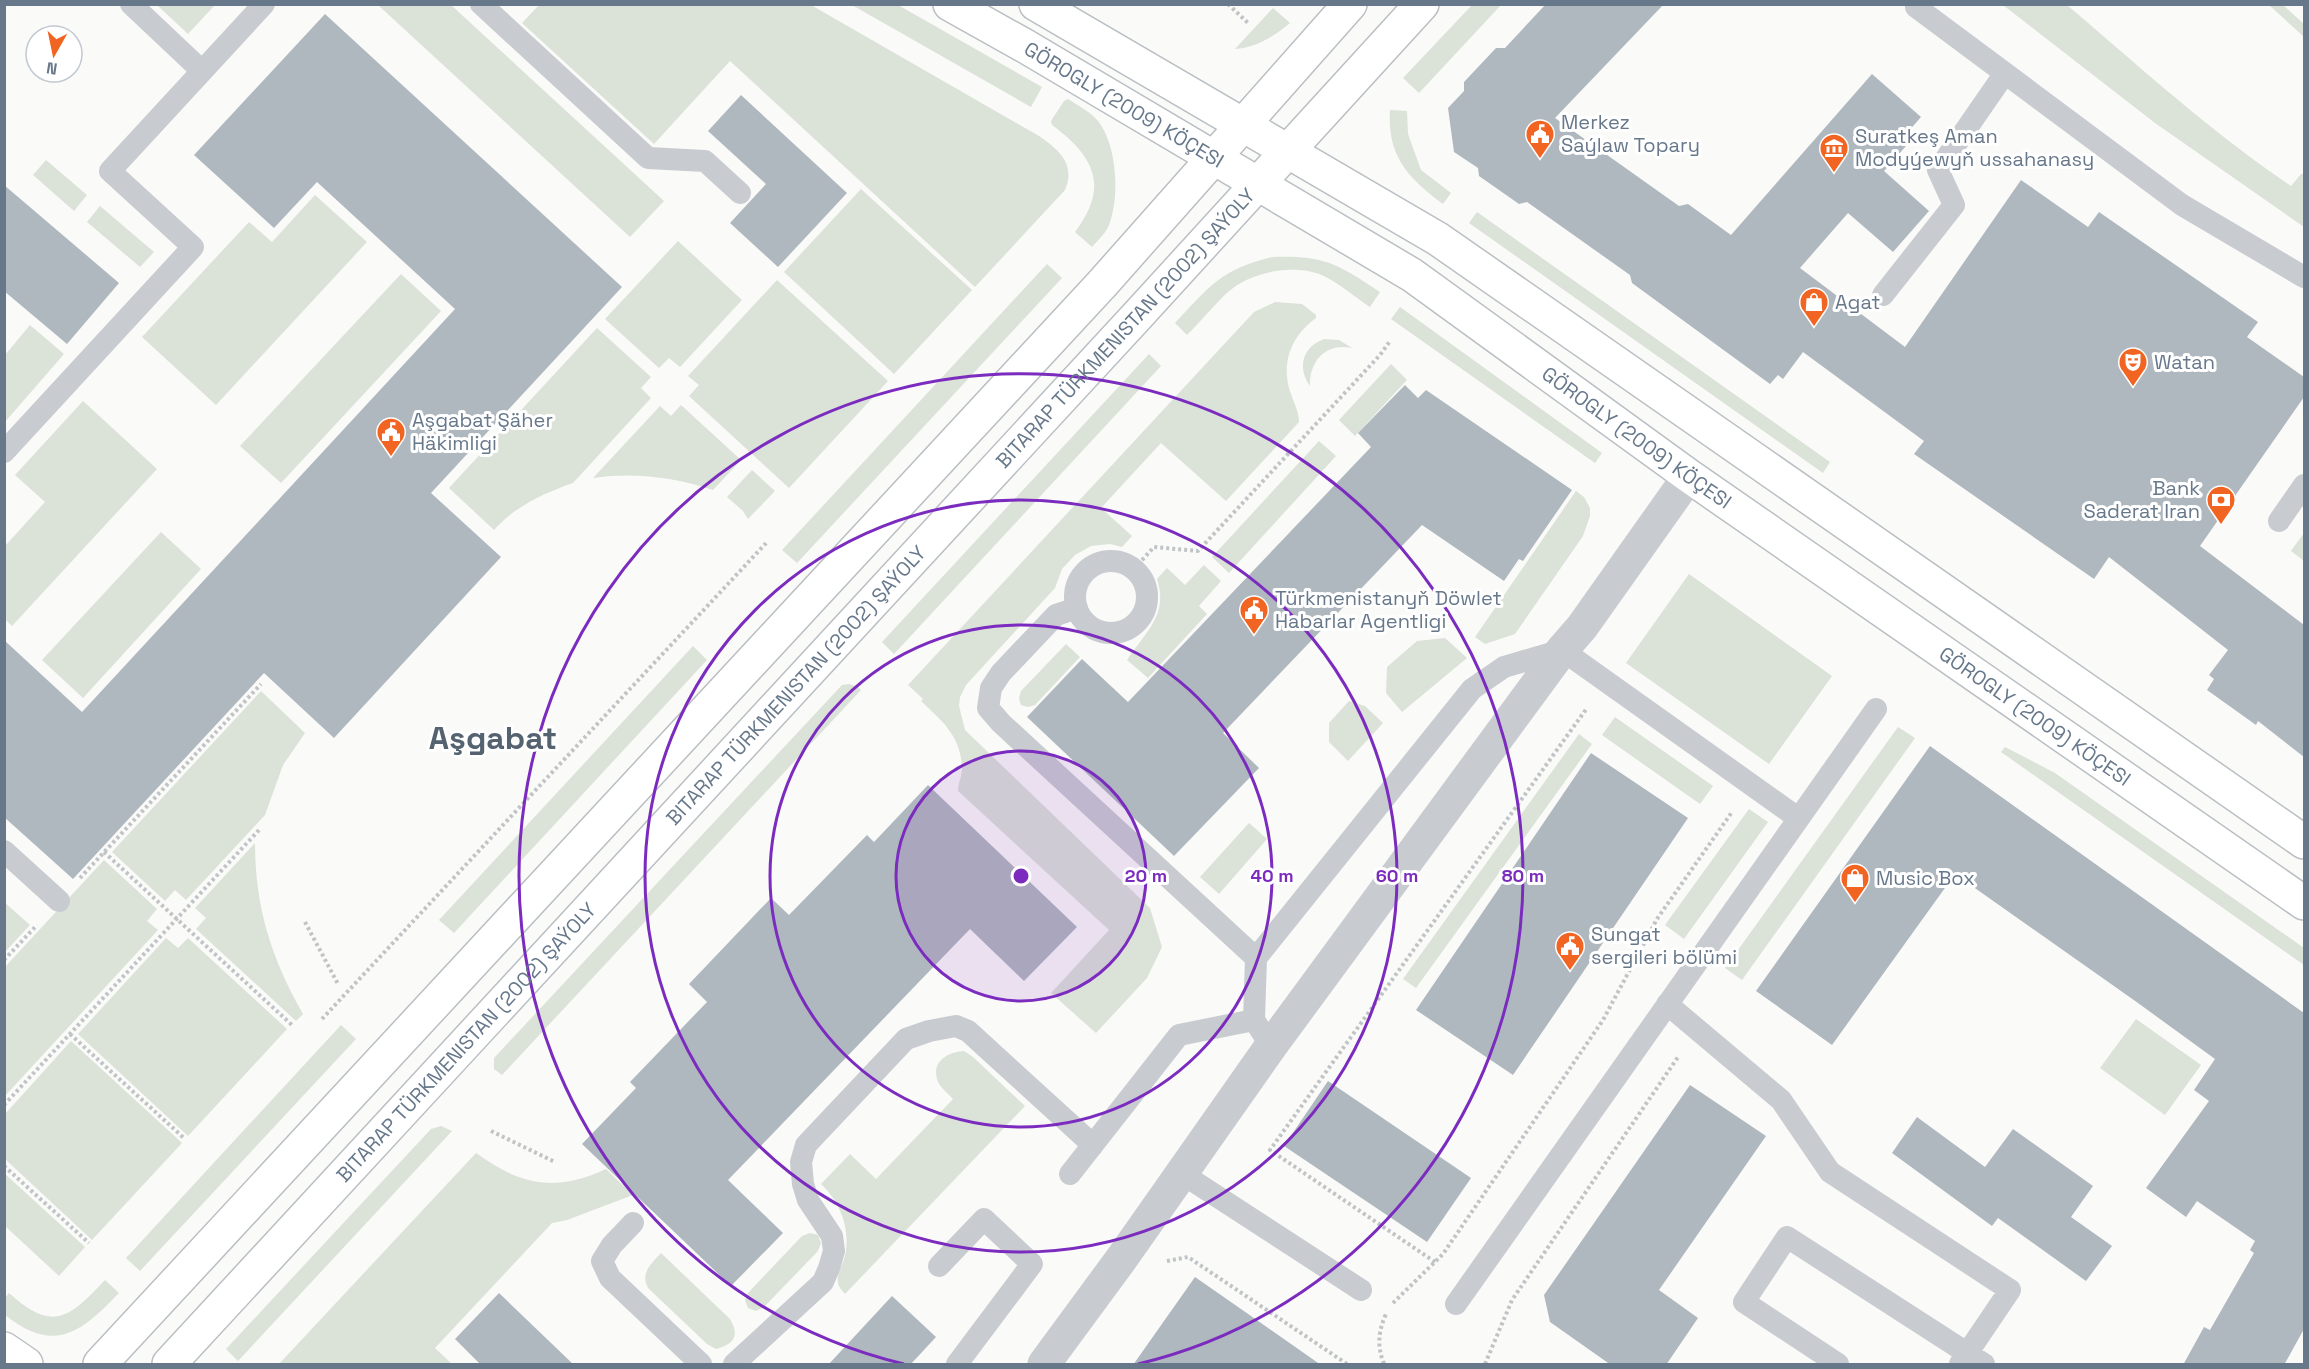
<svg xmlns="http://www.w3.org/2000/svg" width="2309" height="1369" font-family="'Space Grotesk',sans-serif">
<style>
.green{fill:#dbe2d8}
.building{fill:#b0b8bf}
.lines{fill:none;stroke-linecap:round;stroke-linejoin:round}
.secondary-casing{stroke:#babfc4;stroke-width:36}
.path{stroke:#c1c4c6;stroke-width:4;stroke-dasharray:3 3;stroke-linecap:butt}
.lane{stroke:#c8cbd0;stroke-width:22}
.street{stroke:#c8cbd0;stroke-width:33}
.secondary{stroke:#fff;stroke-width:33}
.ring{fill:none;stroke:#7b2cbf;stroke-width:3}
.labels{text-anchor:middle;stroke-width:6;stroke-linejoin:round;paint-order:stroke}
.street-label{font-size:20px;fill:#67788b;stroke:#fff}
.poi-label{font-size:20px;fill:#67788b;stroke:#fff;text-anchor:start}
.town-label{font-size:32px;font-weight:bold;fill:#55626f;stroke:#fff}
.centre{fill:#7b2cbf;stroke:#fff;stroke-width:3}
.ring-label{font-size:18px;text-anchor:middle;font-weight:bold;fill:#7b2cbf;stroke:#fff;stroke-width:6;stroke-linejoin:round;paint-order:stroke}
</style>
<rect width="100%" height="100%" fill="#fafaf8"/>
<path class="green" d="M160 4H215V5L188 34 158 6Z
M540 4 811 5 1039 136C1059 150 1076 164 1065 190L975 287 730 61 654 144 522 23Z
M378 5H451L664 201 630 237Z
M852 5H898L1042 87 1031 107Z
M1472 5H1501L1419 93 1403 78Z
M2003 5H2067C2140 67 2211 132 2291 186L2301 174H2304V227L2155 123Z
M2269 5H2283L2304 24V37Z
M1273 8 1290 23C1275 36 1255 48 1235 49Z
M1068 99C1077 105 1091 112 1098 121 1117 145 1120 197 1109 225 1106 233 1097 241 1092 247L1075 232C1110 186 1094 156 1052 125L1051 121 1064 101Z
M1390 110 1407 111 1408 134 1421 170 1451 193 1443 204C1408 178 1387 156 1390 110Z
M46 160 87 195 74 211 33 175Z
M861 189 972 290 894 374 784 272Z
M315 195 367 242 216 405 142 337 249 222 272 242Z
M100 206 154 252 140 267 87 222Z
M1477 212 1830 462 1823 473 1469 223Z
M678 241 742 300 680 367 669 358 659 368 605 319Z
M1272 257C1324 255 1338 264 1380 292L1370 307C1355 297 1340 284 1324 276 1296 263 1252 271 1228 292 1214 305 1201 321 1187 335L1175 323C1210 286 1220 270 1272 257Z
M1047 264 1062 278 797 563 782 550Z
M401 274 441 311 281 483 240 446Z
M777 280 888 381 789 488 689 396 699 385 688 376Z
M1275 302 1302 304 1316 315V318C1291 336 1280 364 1291 394 1294 403 1299 412 1299 422L1226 501 1161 443 1101 508 1132 536 1122 547 1110 544 1091 546 1075 555 1062 569 1055 588 966 685 960 697 959 706 965 730 1150 908 1162 947 1147 978 1096 1033 1051 993 1109 930 958 791C958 783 962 776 962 768 961 736 942 721 921 701L923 699 908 685 1254 312Z
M1400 307 1602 453 1595 463 1391 319Z
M30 325 64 354 5 422V355Z
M597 328 651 377 641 388 651 398 573 483C544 493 514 507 494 530L449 488Z
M1324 339 1339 340 1352 348C1326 342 1309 361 1310 386 1297 368 1302 347 1324 339Z
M1149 354 1161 366 894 654 882 642Z
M1391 364 1407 380 1355 436 1339 420Z
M83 401 157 469 12 626 5 619V546L45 502 15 475Z
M681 405 741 460 713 490C674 477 633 472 593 478L660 406 671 416Z
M1319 441 1336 456 1229 573 1212 557Z
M752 470 775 491 748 519 743 511 727 497Z
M1576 491 1584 497 1590 508V516L1583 536 1515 634 1485 644 1475 637Z
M161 532 201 569 83 698 42 660Z
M2304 533V561L2291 551Z
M1204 565 1221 581 1199 606 1207 614 1148 678 1127 660C1145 632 1169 615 1157 579L1167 568 1185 585Z
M1689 574 1832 676 1769 764 1626 663Z
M1445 638 1467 658 1402 712 1386 693 1387 667 1417 641Z
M1066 644 1080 657 1035 705 1028 707 1021 705 1019 698 1021 691Z
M693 646 707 660 454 933 439 920Z
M849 684 858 687 861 690 502 1075 494 1069V1058L842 685Z
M261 691 305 733 283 765 265 815 186 900 175 890 165 901 112 852Z
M1349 701 1365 706 1383 723 1348 761 1329 742V723Z
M1615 717 1713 786 1700 804 1602 735Z
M1898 727 1915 738 1742 980 1725 968Z
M1579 734 1592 744 1416 988 1403 979Z
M2005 747 2055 773 2304 948V965L2001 752Z
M1749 809 1768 822 1684 939 1665 925Z
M1249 823 1267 839 1219 894 1200 877Z
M255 843C255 907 271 958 303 1014L296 1021 196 929 206 918 195 908Z
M104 860 157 909 147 921 158 930 5 1096 4 968Z
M4 902 30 925 5 952H4Z
M166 938 178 948 188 938 287 1029 188 1136 78 1034Z
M2136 1019 2201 1065 2165 1115 2100 1068Z
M341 1025 356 1039 140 1271 126 1258Z
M71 1041 182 1143 92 1240 5 1159V1114Z
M964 1051 973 1057 1025 1106 845 1294C842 1290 839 1288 838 1283 836 1274 843 1264 845 1256 851 1229 840 1202 821 1184L850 1154 876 1179 953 1099C948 1093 939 1087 937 1079 932 1061 948 1052 964 1051Z
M441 1126 452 1131 238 1361 226 1349 431 1129Z
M476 1153C520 1185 555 1193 606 1169L633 1195 567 1220 552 1223 435 1348 452 1364H279Z
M4 1173 85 1247 59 1276 5 1226Z
M810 1233 818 1235 821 1243 818 1251 764 1307 756 1311 748 1308 745 1300 748 1293 802 1236Z
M661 1253 730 1319C740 1336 734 1344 716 1349L707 1344 648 1288C640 1273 651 1264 661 1253Z
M105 1280 119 1293C81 1333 54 1354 5 1315V1298L9 1293C53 1333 69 1318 105 1280Z"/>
<path class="building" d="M1546 4H1664L1555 118 1679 206 1688 204 1731 235 1872 74 1921 117 1900 141 1906 146 1884 171 1929 211 1893 252 1848 213 1800 268 1905 347 2021 180 2088 227 2099 212 2258 322 2247 337 2304 377V397L2200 546 2304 625V757L2258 721 2256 725 2207 690 2214 679 2209 675 2228 650 2109 557 2094 579 1914 454 1924 441 1803 352 1783 379 1778 375 1770 384 1632 283 1630 275 1527 202 1519 204 1479 176 1478 168 1454 152 1448 108 1464 91V82L1496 48H1505Z
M325 14 622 287 431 493 501 557 334 738 264 673 73 879 4 817V640L82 712 455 309 317 182 274 228 194 155Z
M741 95 847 193 778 267 730 223 766 184 708 131Z
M4 185 119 283 67 344 4 291Z
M1405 385 1418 398 1426 390 1572 490 1523 561 1519 559 1504 581 1422 525 1223 733 1259 768 1174 856 1027 717 1082 659 1128 702 1371 447 1358 433Z
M1930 746 2304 1013V1329L2284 1365H2183L2204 1327 2210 1330 2254 1253 2250 1250 2255 1241 2197 1201 2186 1217 2146 1188 2209 1101 2194 1090 2215 1059 2138 1003 1955 874 1832 1045 1756 991Z
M1591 753 1688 818 1513 1075 1416 1010Z
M928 785 1077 927 1024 981 970 929 728 1180 783 1233 731 1286 582 1144 636 1088 630 1082 707 1002 689 984 771 898 789 915 867 835 874 842Z
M1328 1081 1471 1178 1427 1242 1284 1146Z
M1690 1085 1766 1136 1659 1290 1698 1318 1666 1365H1611L1550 1322 1544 1295Z
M1917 1117 1985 1167 2013 1129 2093 1186 2071 1217 2112 1246 2086 1281 1998 1218 1992 1226 1892 1153Z
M1195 1277 1241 1309 1321 1365H1133Z
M499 1293 574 1365H481L455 1339Z
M892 1296 936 1337 910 1365H828Z"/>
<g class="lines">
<g class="secondary-casing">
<g id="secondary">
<path id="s1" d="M950 4 1025 46 1412 275 1689 476 2304 903"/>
<path d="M1036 4 1438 239 2304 842"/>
<path d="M4 1349 26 1364"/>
<path d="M100 1364 1102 284 1350 4"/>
<path id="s2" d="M169 1364 1138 315 1422 4"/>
</g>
</g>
<path class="path" d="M1228 4 1248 23
M1134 569 1154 547 1198 551 1380 355 1390 341
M104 852 292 1025
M80 878 261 684
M305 922 338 984
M4 960 37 925
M322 1019 768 541
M70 1034 185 1139
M4 1105 260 829
M491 1131 555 1162
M4 1166 89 1243
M1167 1261 1188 1257 1347 1364
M1435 1262 1270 1150 1587 708
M1393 1303 1443 1254 1603 1020 1657 919 1732 812
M1384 1364C1377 1346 1378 1332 1386 1314
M1485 1364 1512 1300 1678 1057"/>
<path class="lane" d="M131 4 202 71
M481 4 648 158 705 161 740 193
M1916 7 2182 205 2304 277
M1883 295 1954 205 1938 170 2005 73
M4 452 193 247 110 171 264 4
M2279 521 2304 485
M1075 597a36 36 0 1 1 72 0a36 36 0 1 1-72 0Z
M1077 608 1056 615 1001 673 991 688 988 708 1001 723 1256 958 1254 1020 1271 1046
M4 851 59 901
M1256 958 1472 689 1504 667 1562 650 1798 818
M1667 1004 1781 1100 1830 1172 2010 1290 1960 1364
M1181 1173 1361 1290
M1070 1174 1179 1035 1254 1020
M633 1223 612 1245 602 1261 610 1278 701 1364
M939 1266 984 1219 1032 1264 957 1364
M1456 1304 1876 709
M734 1364 823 1282 829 1268 834 1251 832 1236 808 1200 803 1184 801 1162 806 1145 906 1039 929 1031 956 1026 968 1031 1093 1145
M1838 1364 1744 1302 1787 1237 1984 1364"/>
<path class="street" d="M1044 1364 1122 1258 1271 1046 1562 650 1582 627 1689 476"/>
<use href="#secondary" class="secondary"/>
</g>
<circle cx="1021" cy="876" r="125" fill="#7b2cbf" fill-opacity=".12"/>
<g class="ring">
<circle cx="1021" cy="876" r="125"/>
<circle cx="1021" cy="876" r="251"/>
<circle cx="1021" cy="876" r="376"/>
<path d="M904 1364A502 502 0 1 1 1138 1364"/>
</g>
<defs>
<g id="civic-pin" transform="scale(1.5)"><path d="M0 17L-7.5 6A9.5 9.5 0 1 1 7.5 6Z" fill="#f16421" stroke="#fff"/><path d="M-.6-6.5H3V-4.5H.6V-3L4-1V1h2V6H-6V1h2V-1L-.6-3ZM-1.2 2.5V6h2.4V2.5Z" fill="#fff"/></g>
<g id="museum-pin" transform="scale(1.5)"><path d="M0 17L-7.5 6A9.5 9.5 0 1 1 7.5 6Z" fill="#f16421" stroke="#fff"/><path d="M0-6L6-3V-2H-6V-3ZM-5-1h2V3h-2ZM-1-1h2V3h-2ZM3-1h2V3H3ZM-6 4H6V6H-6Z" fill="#fff"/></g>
<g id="shop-pin" transform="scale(1.5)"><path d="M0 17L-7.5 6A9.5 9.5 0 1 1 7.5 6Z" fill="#f16421" stroke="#fff"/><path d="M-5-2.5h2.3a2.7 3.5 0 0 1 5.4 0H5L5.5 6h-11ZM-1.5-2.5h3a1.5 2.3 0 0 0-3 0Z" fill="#fff"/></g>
<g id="theatre-pin" transform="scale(1.5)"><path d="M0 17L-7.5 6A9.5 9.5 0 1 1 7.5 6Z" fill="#f16421" stroke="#fff"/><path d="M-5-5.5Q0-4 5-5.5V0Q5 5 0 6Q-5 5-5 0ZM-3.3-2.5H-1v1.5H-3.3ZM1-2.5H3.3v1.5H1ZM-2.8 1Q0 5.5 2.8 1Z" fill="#fff"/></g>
<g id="bank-pin" transform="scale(1.5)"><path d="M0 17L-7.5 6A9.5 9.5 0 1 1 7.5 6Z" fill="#f16421" stroke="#fff"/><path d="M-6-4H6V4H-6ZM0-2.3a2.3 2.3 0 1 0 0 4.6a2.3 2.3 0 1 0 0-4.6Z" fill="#fff"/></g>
</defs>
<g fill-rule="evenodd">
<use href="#civic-pin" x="1540" y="134"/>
<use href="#museum-pin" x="1834" y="148"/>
<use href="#shop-pin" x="1814" y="302"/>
<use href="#theatre-pin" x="2133" y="362"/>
<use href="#civic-pin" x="391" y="432"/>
<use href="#bank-pin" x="2221" y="500"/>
<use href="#civic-pin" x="1254" y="610"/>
<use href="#shop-pin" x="1855" y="878"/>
<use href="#civic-pin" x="1570" y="946"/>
</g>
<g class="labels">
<g class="street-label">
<text dy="7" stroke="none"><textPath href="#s1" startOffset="201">GÖROGLY (2009) KÖÇESI</textPath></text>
<text dy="7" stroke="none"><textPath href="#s2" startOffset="1410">BITARAP TÜRKMENISTAN (2002) ŞAÝOLY</textPath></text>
<text dy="7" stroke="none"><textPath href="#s1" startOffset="813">GÖROGLY (2009) KÖÇESI</textPath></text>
<text dy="7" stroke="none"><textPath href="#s2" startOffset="924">BITARAP TÜRKMENISTAN (2002) ŞAÝOLY</textPath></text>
<text dy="7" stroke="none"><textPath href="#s1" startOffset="1299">GÖROGLY (2009) KÖÇESI</textPath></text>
<text dy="7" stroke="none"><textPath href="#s2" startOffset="438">BITARAP TÜRKMENISTAN (2002) ŞAÝOLY</textPath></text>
</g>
<g class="poi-label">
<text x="1561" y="129">Merkez<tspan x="1561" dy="23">Saýlaw Topary</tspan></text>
<text x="1855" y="143">Suratkeş Aman<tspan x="1855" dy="23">Modyýewyň ussahanasy</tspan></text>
<text x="1835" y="309">Agat</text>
<text x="2154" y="369">Watan</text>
<text x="412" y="427">Aşgabat Şäher<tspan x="412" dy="23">Häkimligi</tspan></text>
<text x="2200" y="495" text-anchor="end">Bank<tspan x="2200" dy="23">Saderat Iran</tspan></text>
<text x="1275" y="605">Türkmenistanyň Döwlet<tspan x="1275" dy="23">Habarlar Agentligi</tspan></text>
<text x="1876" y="885">Music Box</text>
<text x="1591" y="941">Sungat<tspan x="1591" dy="23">sergileri bölümi</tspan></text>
</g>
<g class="town-label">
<text x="493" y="749">Aşgabat</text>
</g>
</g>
<circle cx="1021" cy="876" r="9" class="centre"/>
<g class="ring-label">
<text x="1146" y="882">20 m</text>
<text x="1272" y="882">40 m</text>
<text x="1397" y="882">60 m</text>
<text x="1523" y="882">80 m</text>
</g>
<rect width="2309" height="1369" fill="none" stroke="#67788b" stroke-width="12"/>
<g transform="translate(54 54) rotate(189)"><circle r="28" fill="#ffffff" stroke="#c2c9d1" stroke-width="1.5"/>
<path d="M0-4.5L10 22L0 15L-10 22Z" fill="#f16421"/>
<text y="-9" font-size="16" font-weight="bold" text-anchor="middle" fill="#67788b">N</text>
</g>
</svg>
